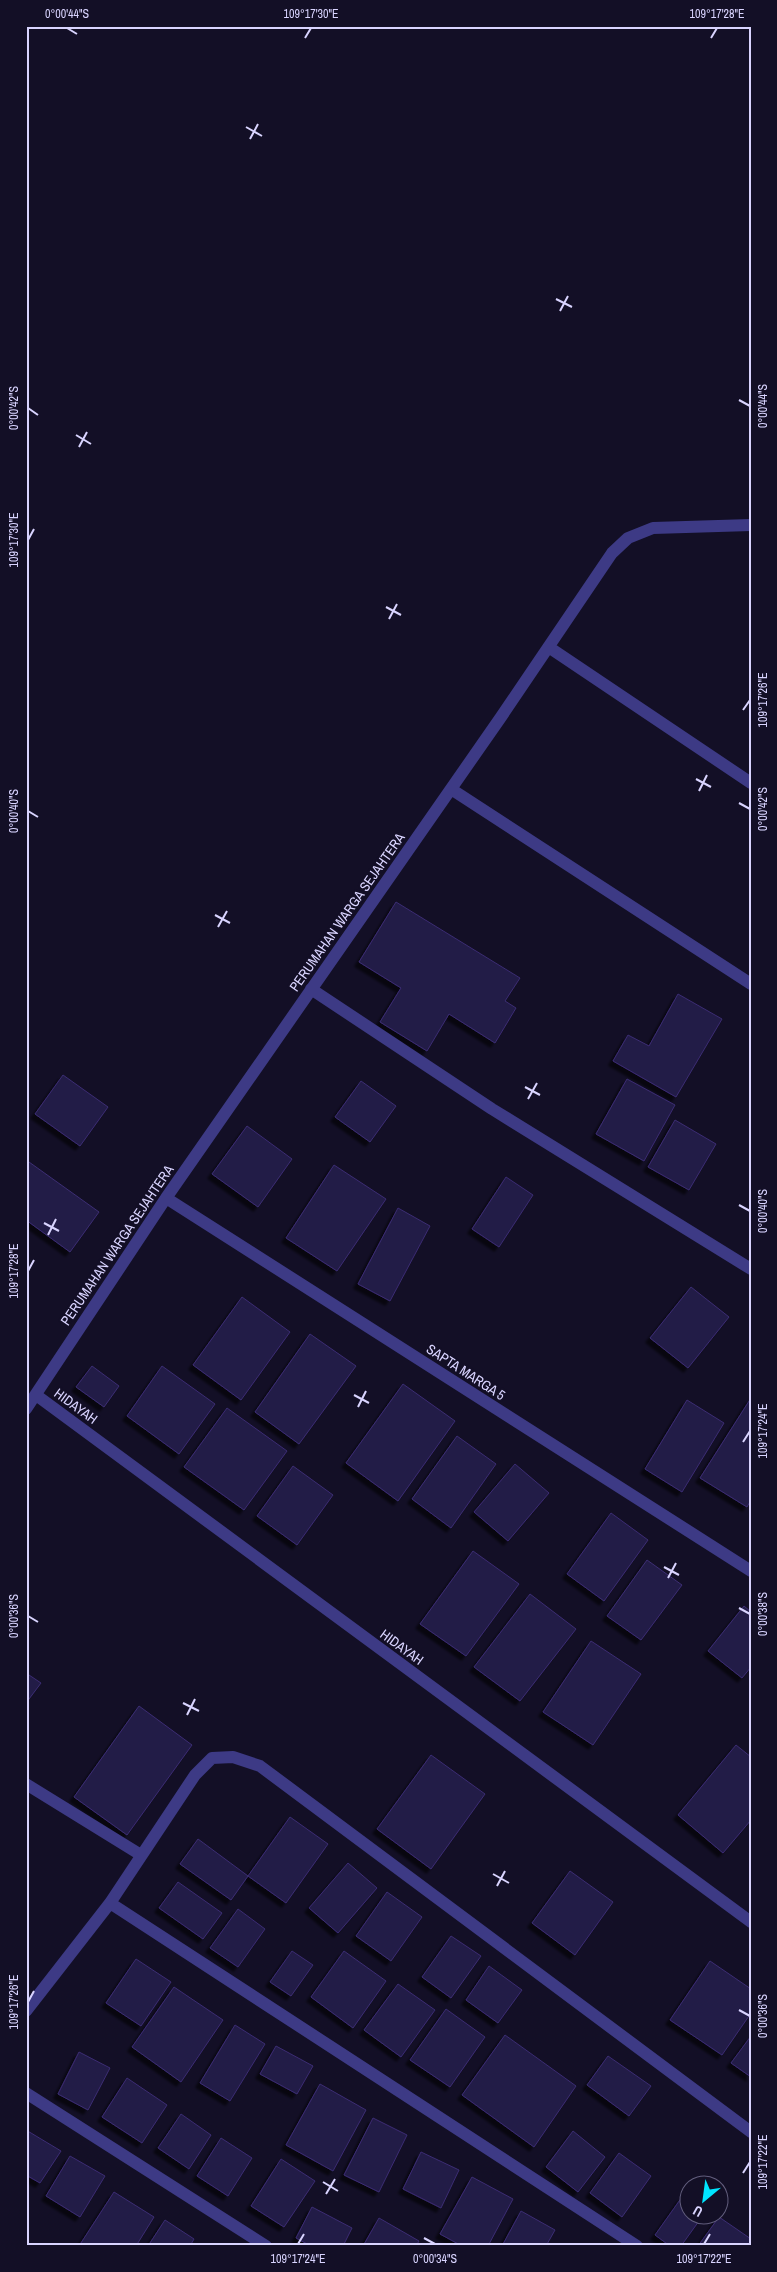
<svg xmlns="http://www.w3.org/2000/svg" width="777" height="2272" font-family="'Archivo Narrow',sans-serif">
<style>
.building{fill:#241b47;stroke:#3b2d73;filter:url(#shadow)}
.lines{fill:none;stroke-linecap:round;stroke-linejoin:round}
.minor{stroke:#3d3a85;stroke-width:12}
.ticks{fill:none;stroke:#d9d4ff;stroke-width:2}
.labels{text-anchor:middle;stroke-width:4.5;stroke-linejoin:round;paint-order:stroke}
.street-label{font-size:14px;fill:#d9d4ff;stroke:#130f26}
.neatline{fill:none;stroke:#d9d4ff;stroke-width:2}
.ticks-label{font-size:12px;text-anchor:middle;fill:#d9d4ff}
</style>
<defs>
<filter id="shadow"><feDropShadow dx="-4.5" dy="4.5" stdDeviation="1" flood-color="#0009"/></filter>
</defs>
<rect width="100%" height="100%" fill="#130f26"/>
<path class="building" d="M396 902 520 978 505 1001 516 1008 495 1043 449 1014 427 1051 380 1022 401 988 359 962Z
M678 994 722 1019 676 1097 613 1061 628 1035 649 1046Z
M63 1075 108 1107 80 1146 35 1114Z
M627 1079 675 1105 644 1161 596 1134Z
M361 1081 396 1106 370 1142 335 1117Z
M675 1120 716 1144 689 1190 648 1167Z
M247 1126 292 1159 258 1207 212 1174Z
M29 1162 99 1212 70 1252 26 1220V1167Z
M334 1165 386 1199 337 1271 286 1238Z
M506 1177 533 1195 499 1247 472 1229Z
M398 1208 430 1226 390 1301 358 1284Z
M691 1287 729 1317 688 1368 650 1338Z
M242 1297 290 1332 241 1400 193 1365Z
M310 1334 356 1366 299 1444 255 1412Z
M92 1366 119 1386 104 1407 76 1387Z
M162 1366 215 1404 179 1454 127 1416Z
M403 1384 455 1421 398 1501 346 1463Z
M751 1398V1500L747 1507 700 1478Z
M687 1400 724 1423 682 1492 645 1469Z
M227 1408 287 1451 244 1510 184 1467Z
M457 1436 496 1464 451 1528 412 1499Z
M515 1464 549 1493 508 1541 474 1512Z
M293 1466 333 1495 297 1545 257 1516Z
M611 1513 648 1540 604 1601 567 1574Z
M473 1551 519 1584 466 1656 420 1624Z
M647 1560 682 1585 641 1640 607 1616Z
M530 1594 576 1629 520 1701 474 1667Z
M744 1606 751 1612V1667L742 1678 708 1651Z
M591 1641 641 1674 593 1745 543 1712Z
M26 1673 41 1683 26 1703Z
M139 1706 192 1745 127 1835 74 1797Z
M736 1745 751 1757V1820L723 1853 678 1815Z
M431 1755 485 1794 431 1869 377 1829Z
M290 1817 328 1844 286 1903 248 1876Z
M198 1839 248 1876 231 1900 180 1864Z
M348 1863 377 1888 338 1933 309 1908Z
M570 1871 613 1902 575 1955 532 1923Z
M178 1882 222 1913 203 1939 159 1908Z
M387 1892 422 1917 391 1961 356 1936Z
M238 1909 265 1929 238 1967 210 1948Z
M451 1936 481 1956 451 1998 422 1977Z
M292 1951 313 1965 291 1996 270 1982Z
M344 1951 386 1981 353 2028 311 1997Z
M136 1959 171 1982 141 2026 106 2003Z
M710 1961 751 1989V2013L722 2055 670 2020Z
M489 1966 522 1990 498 2023 466 2000Z
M398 1984 435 2010 401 2057 364 2030Z
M174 1987 223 2020 181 2082 132 2047Z
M446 2009 485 2037 450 2087 410 2060Z
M235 2025 265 2044 230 2101 200 2083Z
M505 2035 576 2086 534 2147 462 2095Z
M751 2036V2077L731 2063Z
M276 2046 313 2066 297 2094 260 2074Z
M79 2052 110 2068 88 2110 58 2094Z
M608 2056 651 2086 629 2116 587 2085Z
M127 2078 167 2105 142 2143 102 2117Z
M320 2084 366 2110 333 2171 286 2145Z
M181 2114 211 2135 189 2169 158 2148Z
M373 2118 407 2135 379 2192 344 2175Z
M26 2130 61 2151 40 2183 26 2175Z
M573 2131 605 2157 578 2192 546 2167Z
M221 2138 252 2158 228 2196 197 2176Z
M421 2152 459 2170 441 2208 403 2189Z
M619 2153 651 2176 622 2217 590 2193Z
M70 2156 105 2176 80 2217 46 2196Z
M281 2159 315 2181 284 2227 251 2206Z
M472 2177 513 2199 488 2246H462L440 2234Z
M114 2192 154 2217 136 2246H79Z
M682 2197 690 2202V2214H704L681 2246H670L655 2235Z
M312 2207 352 2228 343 2246H311L296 2238Z
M521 2211 555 2230 546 2246H502Z
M719 2217 751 2239 748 2246H698Z
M379 2218 419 2241 416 2246H363Z
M165 2220 194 2239 190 2246H148Z"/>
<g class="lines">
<path class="minor" d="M550 648 751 783
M451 789 751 984
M311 989 492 1109 751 1269
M166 1198 751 1571
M36 1395 751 1922
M26 1409 166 1198 501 717 612 553 628 538 653 528 751 525
M26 1784 141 1855
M110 1903 637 2246
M26 2011 110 1903 195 1775 212 1758 233 1757 260 1766 751 2132
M26 2093 266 2246"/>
</g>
<path class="ticks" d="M67 28 77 34M305 38 311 28M711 38 717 28M246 127 262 136M250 139 258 124M556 299 572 307M560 311 568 296M739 400 750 406M28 408 38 415M76 435 91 444M79 447 87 432M28 540 34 529M386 607 401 615M389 619 397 604M743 710 750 700M696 779 711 787M699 791 707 775M739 803 750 809M28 811 38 817M215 915 230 923M218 927 227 911M525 1087 540 1095M528 1099 537 1083M739 1205 750 1211M44 1223 59 1231M48 1235 56 1219M28 1271 34 1260M354 1395 369 1403M358 1407 366 1391M743 1442 750 1431M664 1567 679 1575M668 1578 676 1563M739 1608 750 1614M28 1616 38 1622M183 1703 199 1711M187 1715 195 1699M493 1874 509 1883M497 1886 505 1871M28 2002 34 1991M739 2010 750 2016M743 2173 750 2162M323 2182 338 2191M326 2194 335 2179M424 2238 435 2244M298 2244 304 2234M704 2244 710 2234"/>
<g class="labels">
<g class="street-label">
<text transform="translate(347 912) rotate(-55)" y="5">PERUMAHAN WARGA SEJAHTERA</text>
<text transform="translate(117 1245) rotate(-56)" y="5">PERUMAHAN WARGA SEJAHTERA</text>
<text transform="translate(466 1372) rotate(33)" y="5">SAPTA MARGA 5</text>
<text transform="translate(76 1406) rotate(36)" y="5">HIDAYAH</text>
<text transform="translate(402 1647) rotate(36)" y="5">HIDAYAH</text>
</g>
</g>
<rect width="777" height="2272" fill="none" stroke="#130f26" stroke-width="55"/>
<g transform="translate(704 2200) rotate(209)"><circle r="24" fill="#130f26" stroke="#625e7d"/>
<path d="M0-4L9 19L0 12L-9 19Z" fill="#00e5ff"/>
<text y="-8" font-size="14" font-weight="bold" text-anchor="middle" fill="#d9d4ff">U</text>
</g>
<rect x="28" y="28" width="722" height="2216" class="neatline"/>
<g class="ticks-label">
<text x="67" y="18">0°00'44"S</text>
<text x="311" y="18">109°17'30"E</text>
<text x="717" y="18">109°17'28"E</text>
<text transform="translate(763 406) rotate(-90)" y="4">0°00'44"S</text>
<text transform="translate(14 408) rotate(-90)" y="4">0°00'42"S</text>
<text transform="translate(14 540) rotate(-90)" y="4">109°17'30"E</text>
<text transform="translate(763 700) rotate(-90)" y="4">109°17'26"E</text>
<text transform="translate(763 809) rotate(-90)" y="4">0°00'42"S</text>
<text transform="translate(14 811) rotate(-90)" y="4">0°00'40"S</text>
<text transform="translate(763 1211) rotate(-90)" y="4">0°00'40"S</text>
<text transform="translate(14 1271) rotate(-90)" y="4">109°17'28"E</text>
<text transform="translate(763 1431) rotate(-90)" y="4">109°17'24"E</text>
<text transform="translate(763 1614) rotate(-90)" y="4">0°00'38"S</text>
<text transform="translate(14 1616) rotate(-90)" y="4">0°00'36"S</text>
<text transform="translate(14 2002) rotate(-90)" y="4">109°17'26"E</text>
<text transform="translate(763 2016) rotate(-90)" y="4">0°00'36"S</text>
<text transform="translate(763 2162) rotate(-90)" y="4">109°17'22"E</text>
<text x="298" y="2263">109°17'24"E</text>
<text x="435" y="2263">0°00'34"S</text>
<text x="704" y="2263">109°17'22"E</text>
</g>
</svg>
